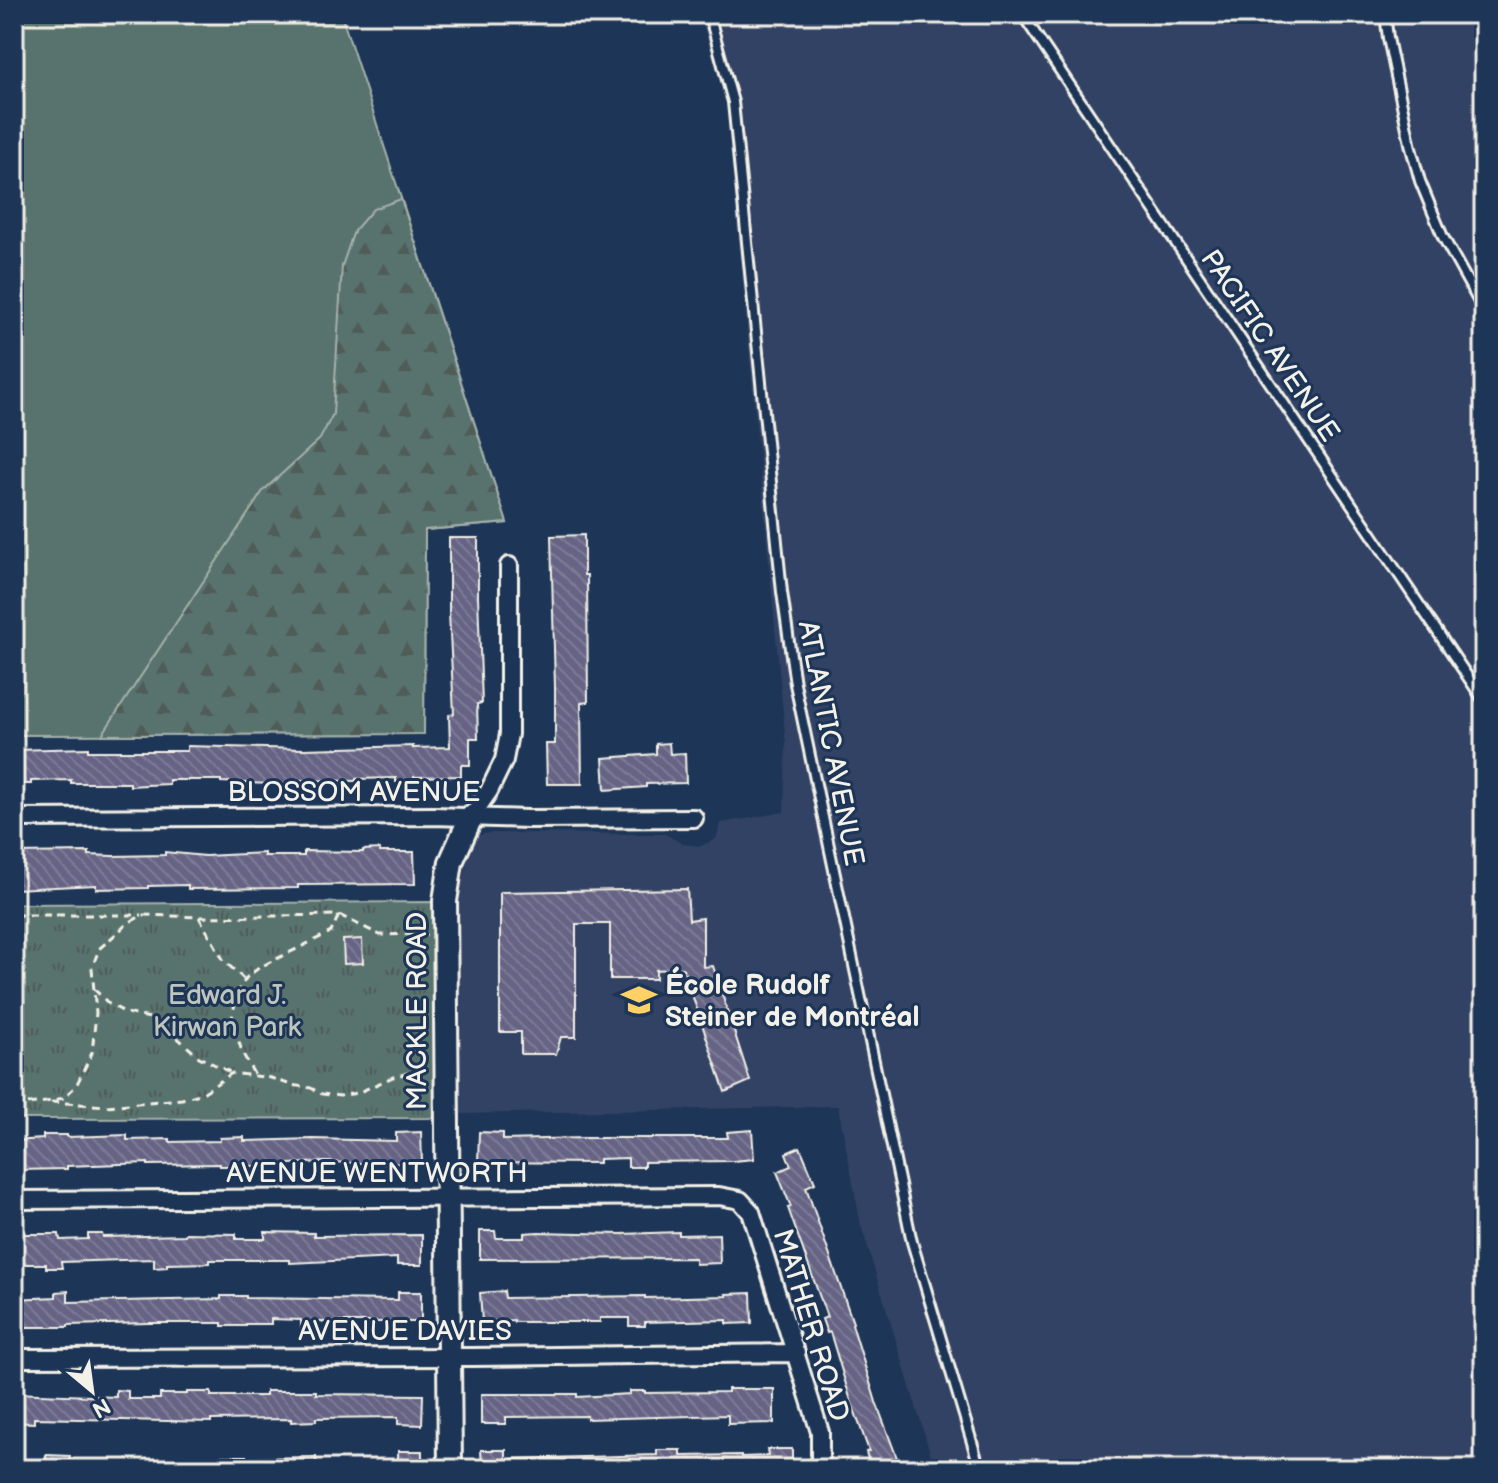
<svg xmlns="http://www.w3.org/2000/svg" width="1498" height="1483" font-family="'Balsamiq Sans',sans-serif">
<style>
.built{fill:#334365}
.grass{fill:#58726e;stroke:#a6b2ab;stroke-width:2}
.forest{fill:url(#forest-firs);stroke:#a6b2ab;stroke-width:2}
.park{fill:url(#park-tufts);stroke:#a6b2ab;stroke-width:2}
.building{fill:url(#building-back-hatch);stroke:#f4f1e8;stroke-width:2}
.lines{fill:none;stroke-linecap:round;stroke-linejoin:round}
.lane-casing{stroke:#f4f1e8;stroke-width:14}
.street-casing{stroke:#f4f1e8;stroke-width:22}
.secondary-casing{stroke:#f4f1e8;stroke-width:28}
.path{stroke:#f4f1e8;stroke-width:3;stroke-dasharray:8 6;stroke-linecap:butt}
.lane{stroke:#1d3557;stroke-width:8}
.street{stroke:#1d3557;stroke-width:16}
.secondary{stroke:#1d3557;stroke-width:22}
.labels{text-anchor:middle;stroke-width:6;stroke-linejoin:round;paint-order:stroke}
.street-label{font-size:28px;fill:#f4f1e8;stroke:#1d3557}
.poi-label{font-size:28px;font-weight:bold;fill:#f4f1e8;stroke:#1d3557;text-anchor:start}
.park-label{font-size:28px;fill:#bdc5bd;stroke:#1d3557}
</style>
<defs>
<pattern id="forest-firs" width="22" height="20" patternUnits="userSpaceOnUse" patternTransform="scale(2)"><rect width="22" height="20" fill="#58726e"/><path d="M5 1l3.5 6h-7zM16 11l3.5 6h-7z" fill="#505b58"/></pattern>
<pattern id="park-tufts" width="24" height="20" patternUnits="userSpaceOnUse" patternTransform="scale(2)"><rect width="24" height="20" fill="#58726e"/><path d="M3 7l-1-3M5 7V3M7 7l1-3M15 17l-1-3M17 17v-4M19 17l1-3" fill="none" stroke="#505b58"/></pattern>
<pattern id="building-back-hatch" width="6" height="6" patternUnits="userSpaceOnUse" patternTransform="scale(2)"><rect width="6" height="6" fill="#666485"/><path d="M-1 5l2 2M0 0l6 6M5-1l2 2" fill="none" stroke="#7c7b96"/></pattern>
</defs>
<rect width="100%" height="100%" fill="#1d3557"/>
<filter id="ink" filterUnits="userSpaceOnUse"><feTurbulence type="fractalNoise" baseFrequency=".0125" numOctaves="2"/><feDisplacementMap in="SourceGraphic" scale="16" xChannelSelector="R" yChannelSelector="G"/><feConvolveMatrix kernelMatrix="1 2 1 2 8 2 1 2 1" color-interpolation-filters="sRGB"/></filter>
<g filter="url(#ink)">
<path class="built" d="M700 14H1484V1469H935L861 1225 838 1106 461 1114 459 894 473 841 480 835 489 833 665 834 683 844 701 846 716 839 721 823 784 812 786 744 726 104Z"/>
<path class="grass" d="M14 14H341L507 523 425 530 424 734 14 735Z"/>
<path class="forest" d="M401 199 507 523 425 530 424 734 102 735 263 491 320 439 333 414 342 266 354 231 373 209Z"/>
<path class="park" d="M436 902 439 1118 14 1119V904Z"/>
<path class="building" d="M584 535V575H587L588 702 581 703 582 784H547L546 744H555V687L551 536Z
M449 538H478V596L482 703 477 704 478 738H470V765H461V776L414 777V781L396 782V778L356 779V781L297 780V785L221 782V780H169V784L147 785 130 786V783H71V780L31 781V784H14V750L88 748V751H187V746L304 749 413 746V748L450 747 449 715 454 714 449 613Z
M669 743 670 754 685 753 686 783 646 784V787L605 790 603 758 656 754V744Z
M380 849V852H414L415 884 298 885V888L188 889V885L148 886V888L96 889V885L14 889V853L89 852V855L112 856 165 855V852L205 856 264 853V856H304V851L363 852V850Z
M687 889 689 920 703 918V967L713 966 750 1081 725 1092 683 968 656 970V979H610V924H576V1037H561L556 1054H521V1032H500V892Z
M362 939 363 963 344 964 343 940Z
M752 1130 754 1159 733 1161 644 1162V1167H628V1158L599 1159V1163L478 1162 479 1132 503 1133V1140L585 1138H728L727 1132Z
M421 1132 422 1162 386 1164 324 1162 256 1166H220V1164L148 1165V1163L67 1166V1169L17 1170V1162H14V1141L43 1139V1135H67V1137L127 1135V1140L170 1139V1142L220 1141V1138L244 1137V1141L313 1139 396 1141V1133Z
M800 1147 815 1183 806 1187 853 1323 852 1324 876 1402 897 1458 870 1466 866 1452 869 1451 851 1401 830 1332 827 1333 822 1319 827 1317 788 1208 791 1207 777 1172 791 1166 786 1153Z
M480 1231H495L496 1238H524V1233L538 1232 621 1234 679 1232V1235L719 1234 720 1263 695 1264V1258L480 1259Z
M265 1232 314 1233V1236L422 1235V1265H397V1258L290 1263V1260H210V1263L167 1264V1267L154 1268V1259L61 1262 62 1268H46V1264H14V1234H59L60 1240 88 1239V1234H102L103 1237 185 1235 186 1233 236 1234V1239H265Z
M68 1291V1302L221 1299V1296H246V1298L398 1300V1292H421V1322H315V1328H301V1320L271 1319V1324H246V1326H222V1323H149L68 1325V1327H19V1321H14V1299L56 1297V1292Z
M504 1291 505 1298 645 1296V1298L727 1296 726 1294 751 1293 752 1323 727 1324V1320L645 1322V1326H629V1318H600V1322H514V1320L482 1322 480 1293Z
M728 1389H774V1423L728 1424V1415L587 1419V1416L506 1417V1424H481V1394H577V1397L630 1394V1391H645V1393L728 1392Z
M116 1390 128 1391V1399H160V1394H187V1392H211V1396H266V1391H316V1394L423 1395 422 1425 398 1424V1417L316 1418V1421L291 1422V1419L211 1420V1422L34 1418V1423L14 1422V1393L116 1397Z
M767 1449H792V1469H512V1459L657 1455V1450H681V1456L741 1455V1457L768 1456Z
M481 1450H506V1469H482Z
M398 1451H422V1469H398Z
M46 1455 70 1456V1469H46Z
M222 1456H246V1469H222Z
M316 1457 317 1469H257V1458Z"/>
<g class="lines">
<g class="lane-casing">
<path id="lane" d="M709 14 733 102 782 592 795 684 912 1242 980 1469
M1022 14 1484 701
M1385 14 1388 38 1411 148 1420 181 1443 237 1484 311"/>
</g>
<g class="street-casing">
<path id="street" d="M471 817 489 791 504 760 509 734V566
M14 818 434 816 528 819 694 818
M14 1200 719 1196 740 1200 751 1212 820 1432V1469
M14 1358 472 1357 796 1353"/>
</g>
<g class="secondary-casing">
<path id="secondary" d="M450 1469 445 901 451 862 471 817"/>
</g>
<path class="path" d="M14 915H142
M199 917 224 961 245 980
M94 989 109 1004 126 1013 150 1018 162 1024 199 1057 232 1073
M254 1074 242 1052 232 1019 237 992 247 977 260 967 331 932 339 915
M51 1102 106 1106 182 1099 203 1093 232 1073 271 1078 291 1085 311 1088 322 1094 340 1096 357 1093 393 1077 427 1068
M14 1105 46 1102 63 1098 76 1086 92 1053 96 1013 92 968 99 949 128 923 143 915 199 917 339 915 380 935 429 934"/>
<use href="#lane" class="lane"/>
<use href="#street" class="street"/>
<use href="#secondary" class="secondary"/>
</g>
</g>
<defs>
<g id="school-bare" transform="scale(2.76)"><path d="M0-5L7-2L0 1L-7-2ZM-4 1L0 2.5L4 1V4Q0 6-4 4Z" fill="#ffd166" stroke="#1d3557" stroke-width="2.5" paint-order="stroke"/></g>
</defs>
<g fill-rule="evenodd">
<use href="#school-bare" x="639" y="1000"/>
</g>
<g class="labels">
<g class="street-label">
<text transform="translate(1271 345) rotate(56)" y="10">PACIFIC AVENUE</text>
<text transform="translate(832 743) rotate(79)" y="10">ATLANTIC AVENUE</text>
<text x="354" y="801">BLOSSOM AVENUE</text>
<text transform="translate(416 1011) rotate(-90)" y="10">MACKLE ROAD</text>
<text x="377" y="1182">AVENUE WENTWORTH</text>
<text transform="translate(812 1325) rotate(73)" y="10">MATHER ROAD</text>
<text x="405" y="1340">AVENUE DAVIES</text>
</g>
<g class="poi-label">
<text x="665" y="994">École Rudolf<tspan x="665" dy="32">Steiner de Montréal</tspan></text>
</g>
<g class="park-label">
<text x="227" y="1004">Edward J.<tspan x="227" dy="32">Kirwan Park</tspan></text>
</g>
</g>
<rect width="1498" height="1483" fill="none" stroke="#1d3557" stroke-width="48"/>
<rect x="24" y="24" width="1450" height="1435" fill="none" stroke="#f4f1e8" stroke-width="3" filter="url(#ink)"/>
<g transform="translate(92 1391) rotate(151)" stroke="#1d3557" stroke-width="6" paint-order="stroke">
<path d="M0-6L14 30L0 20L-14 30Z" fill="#f4f1e8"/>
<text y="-12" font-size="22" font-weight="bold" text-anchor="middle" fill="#f4f1e8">N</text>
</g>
</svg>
